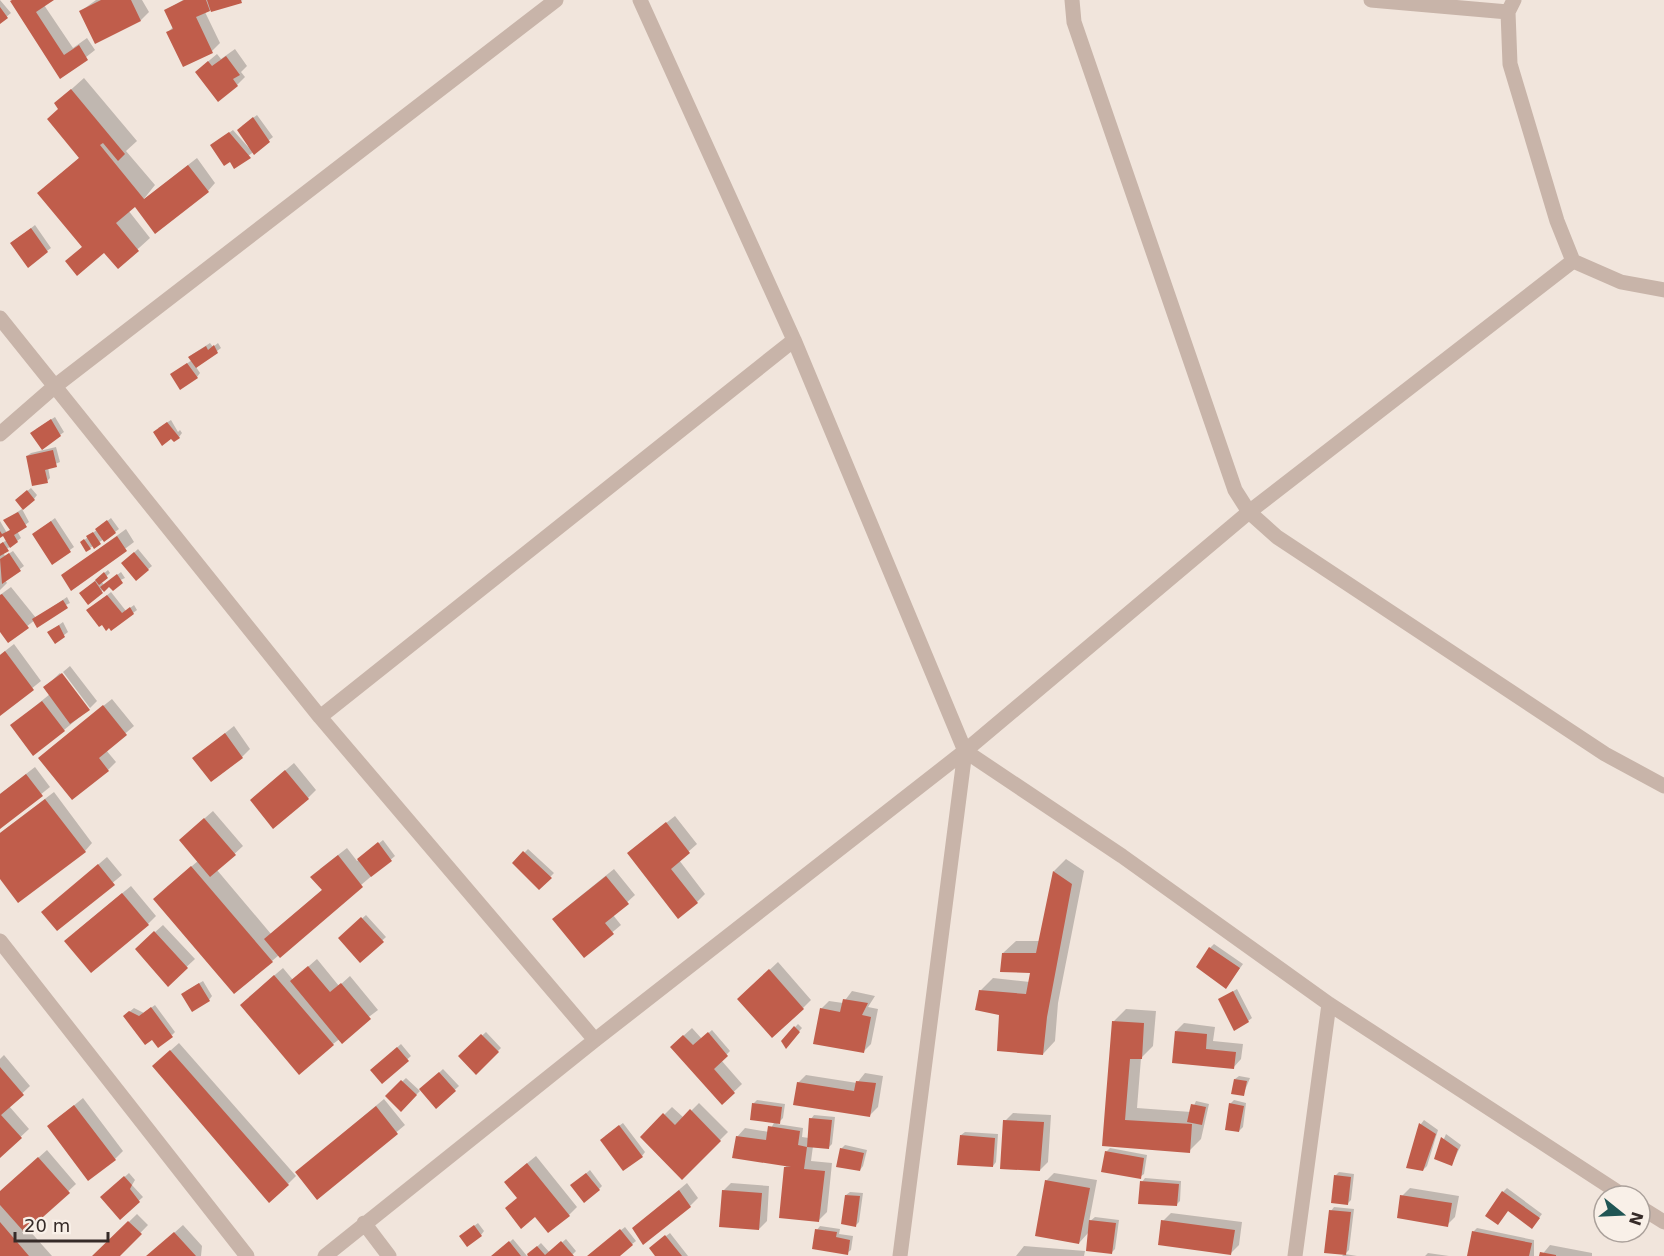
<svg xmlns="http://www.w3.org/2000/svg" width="1664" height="1256" font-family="'DejaVu Sans',sans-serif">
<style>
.shadow{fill:#0003}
.building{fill:#c05d4b}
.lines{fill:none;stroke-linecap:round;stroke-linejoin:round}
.minor{stroke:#c8b4a9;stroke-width:15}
</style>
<rect width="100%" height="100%" fill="#f1e5dc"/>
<path class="shadow" d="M0 0 11 13 0 22Z
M13 0H52L44 5 73 48 87 38 95 50 61 77Z
M96 0H142L149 12 141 20 81 11Z
M183 0H243L205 12 220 43 212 51 168 32 174 26 166 10Z
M235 49 247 66 241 72 245 77 237 85 205 64 217 54 221 59Z
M84 78 137 141 126 151 155 185 143 200 197 158 215 183 208 191 143 201 128 210 150 238 118 267 105 251 67 261 83 246 39 193 80 157 56 103Z
M257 115 273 137 234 167 216 142 233 130 249 148 242 126Z
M35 225 51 248 28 265 16 240Z
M210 343 213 347 218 343 221 348 196 367 200 373 197 377 176 371 192 360 189 357 193 354Z
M55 417 64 432 60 435 36 429Z
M171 420 178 432 180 430 182 433 179 437 158 428Z
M56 447 60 462 48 467 50 478 47 481 27 456 31 453Z
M31 488 37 495 34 499 20 497Z
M22 509 29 522 17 531 21 538 3 552 5 556 13 551 24 566 5 580 7 583 0 590V544L7 540 4 534 0 536V521L7 533 11 529 5 520Z
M55 518 74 547 52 563 34 534Z
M111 518 119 529 115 532 90 548 82 542Z
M126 529 134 542 72 589 62 576Z
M138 549 152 566 136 579 126 560Z
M108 570 110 573 101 581 104 585 121 572 125 578 109 585 88 602 85 589Z
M11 587 36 618 67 597 70 603 35 620 8 641 0 629V595Z
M111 592 126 611 134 605 137 610 112 629 92 607Z
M63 622 68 632 55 642 49 632Z
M14 644 41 681 0 714V655Z
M70 666 97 701 90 708 63 672Z
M60 673 88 710 64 730 12 725 50 694 45 687Z
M112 699 134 726 106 750 116 762 108 770 48 750Z
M234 726 250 749 242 757 194 758Z
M294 763 316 790 308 798 260 792Z
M35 767 50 787 0 827V794Z
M54 792 92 843 85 851 0 877V833Z
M213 811 243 846 217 870 271 934 323 889 320 869 347 848 357 861 383 840 395 856 272 961 167 887 198 861 189 832Z
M675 816 697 844 679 860 705 894 697 902 637 846Z
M528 849 554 873 539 888 514 863Z
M107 857 122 875 57 929 43 912Z
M1066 859 1084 871 1058 1003 1055 1041 1043 1054 981 990 993 978 1030 982 1032 971 1003 953 1016 941H1040L1054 871Z
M614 869 635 895 613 915 621 925 584 956 562 911Z
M131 886 156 916 148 924 74 933Z
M366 915 386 937 360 961 340 938Z
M163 925 195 959 168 984 145 941Z
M1214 944 1243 964 1229 983 1210 948Z
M317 959 339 986 350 976 378 1010 333 1044 249 997 283 968 293 980Z
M778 962 811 1000 803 1008 747 991Z
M203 981 212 996 209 1000 186 991Z
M1237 989 1252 1018 1248 1021 1220 999Z
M852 991 875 996 868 1007 878 1009 871 1044 863 1052 821 1009 829 1001 843 1003Z
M155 1005 175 1032 172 1035 128 1013 134 1008 144 1013Z
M1126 1009 1156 1011 1153 1046 1141 1058 1137 1108 1191 1112 1196 1101 1209 1104 1201 1139 1189 1151 1104 1145 1114 1021Z
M1184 1023 1215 1027 1213 1041 1243 1044 1241 1059 1233 1068 1176 1031Z
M798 1024 802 1028 786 1046 782 1041Z
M692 1028 702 1039 712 1030 730 1051 721 1060 742 1084 722 1103 680 1039Z
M486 1032 501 1048 476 1073 460 1056Z
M179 1043 296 1176 288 1184 162 1058Z
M401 1044 411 1056 382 1082 372 1070Z
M4 1055 30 1086 9 1106 29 1129 0 1156V1059Z
M443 1069 459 1086 436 1107 421 1090Z
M865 1073 883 1076 878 1107 870 1115 798 1083 806 1075 857 1083Z
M1239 1076 1250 1078 1243 1095 1235 1079Z
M406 1078 420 1091 401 1110 387 1096Z
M83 1098 123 1151 115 1159 49 1126Z
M384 1099 405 1125 318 1198 297 1172Z
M757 1100 785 1104 783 1118 777 1124 803 1128 802 1137 809 1138 811 1119 814 1115 835 1117 832 1144 829 1147 813 1146 811 1161 832 1163 827 1212 819 1220 781 1216 786 1164 737 1137 745 1128 769 1132 775 1121 753 1104Z
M1234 1100 1246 1103 1243 1127 1239 1131 1230 1104Z
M699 1103 728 1132 682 1178 642 1137 672 1107 684 1118Z
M1013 1113 1051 1115 1048 1162 1040 1170 1005 1121Z
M1424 1120 1438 1130 1427 1166 1423 1170 1408 1167 1421 1124Z
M623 1123 645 1152 642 1156 605 1136Z
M965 1132 998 1134 996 1162 993 1166 961 1135Z
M1446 1134 1461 1145 1452 1164 1436 1158Z
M845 1145 867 1150 863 1166 860 1170 841 1149Z
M1110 1148 1147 1155 1144 1174 1140 1177 1106 1152Z
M47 1150 76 1184 28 1229 52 1256H0V1192Z
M536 1156 577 1207 569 1215 518 1197 514 1174Z
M590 1170 602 1186 599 1189 576 1182Z
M1339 1172 1354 1174 1351 1200 1348 1203 1335 1176Z
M129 1173 135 1180 132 1185 143 1197 120 1218 102 1197Z
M1054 1173 1097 1180 1089 1222 1095 1217 1119 1220 1115 1249 1112 1252 1089 1232 1079 1243 1046 1181Z
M1145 1178 1181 1181 1180 1201 1176 1205 1142 1182Z
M687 1183 698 1198 690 1206 642 1221Z
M731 1183 769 1186 767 1221 759 1229 723 1191Z
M1410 1188 1459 1196 1455 1217 1447 1225 1402 1196Z
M1507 1188 1542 1214 1535 1223 1508 1210 1503 1192Z
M850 1192 863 1193 859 1222 856 1225 846 1195Z
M1334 1207 1354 1209 1349 1250 1345 1254 1357 1256H1342L1345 1253 1331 1211Z
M1171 1213 1242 1222 1239 1245 1231 1253 1163 1221Z
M137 1214 148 1225 118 1256H94Z
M478 1223 484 1231 481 1235 465 1233Z
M183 1225 202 1246 201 1256H148Z
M820 1226 840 1229 839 1234 853 1236 851 1250 847 1253 817 1230Z
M625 1227 636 1241 617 1256H588Z
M1477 1228 1534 1240V1256H1469L1473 1232Z
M670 1233 688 1256H657L654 1245Z
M513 1239 527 1256 541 1243 550 1253 566 1239 576 1251 571 1256H495Z
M1550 1245 1592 1253V1256H1541Z
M1024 1246 1085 1251 1084 1256H1016Z
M1428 1253 1449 1256H1425Z"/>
<path class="building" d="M12 0H54L36 12 64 55 79 45 88 60 60 79 10 1Z
M101 0H131L141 21 95 44 79 11Z
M184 0H206L210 11 196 17 213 53 183 67 166 32 173 29 164 10Z
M207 0H241L242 3 211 12Z
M0 7 8 18 0 24Z
M226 56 240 75 233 79 238 86 218 102 195 72 208 61 212 66Z
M71 89 125 154 118 161 103 143 100 145 144 199 188 165 209 192 155 234 135 207 116 223 139 251 118 269 104 253 77 276 65 261 82 247 37 193 79 158 47 119 58 109 54 103Z
M253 117 270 142 254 155 237 130Z
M229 132 251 158 234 169 230 162 224 166 210 145Z
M31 228 48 252 28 268 10 243Z
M214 345 218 353 196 368 188 357 206 346 208 350Z
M187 363 198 378 180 390 170 374Z
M51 419 61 436 42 450 30 433Z
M167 422 180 438 174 442 171 439 162 446 153 432Z
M53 450 57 467 45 470 48 483 32 486 26 456Z
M27 490 35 500 23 510 15 500Z
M18 512 27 527 14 535 18 542 10 548 3 536 0 538V531L2 534 10 530 3 520Z
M107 520 116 533 104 542 95 529Z
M51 521 71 552 52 565 32 534Z
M93 532 101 544 94 549 86 536Z
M117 536 127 551 71 591 61 575Z
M84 539 91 549 86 552 80 542Z
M3 542 9 551 0 556V544Z
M134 552 149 570 136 581 121 563Z
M9 553 21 571 2 584 0 559Z
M104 572 108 578 99 585 95 580Z
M117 574 123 583 113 591 109 587 104 592 100 587Z
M95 581 103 593 88 605 79 593Z
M2 594 29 628 8 643 0 632V595Z
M107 595 122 613 130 607 134 614 111 631 109 628 106 631 102 625 99 627 86 610Z
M63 600 68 608 37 628 32 619Z
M59 625 65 637 55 644 47 632Z
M5 651 34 690 0 716V655Z
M62 673 90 710 70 724 43 687Z
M42 701 65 731 33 756 10 725Z
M103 705 127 735 99 758 109 771 72 800 38 758Z
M225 733 243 758 211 782 192 758Z
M285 770 309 799 273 829 250 800Z
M26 774 43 796 0 829V794Z
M45 799 86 852 18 903 0 879V833Z
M204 818 236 855 210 877 179 840Z
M666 822 690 853 671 869 698 903 678 919 627 853Z
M378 842 392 861 371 877 357 859Z
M523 851 552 878 539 890 512 863Z
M338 855 363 887 280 958 264 939 322 890 310 877Z
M98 864 115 885 57 931 41 912Z
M191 866 273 962 234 994 153 899Z
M1053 871 1072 884 1047 1017 1043 1055 997 1051 999 1015 975 1010 979 990 1026 994 1030 973 1000 972 1002 953H1036Z
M606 876 629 904 605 923 614 934 584 958 552 919Z
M122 893 149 925 91 973 64 941Z
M361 917 384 942 360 963 338 938Z
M154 931 188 968 168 987 135 949Z
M1209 947 1240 968 1226 989 1196 967Z
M308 966 330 992 341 983 371 1019 342 1044 290 981Z
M769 969 804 1009 772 1038 737 999Z
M274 975 334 1045 299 1075 240 1005Z
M199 983 210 1001 192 1012 181 994Z
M1233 991 1249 1022 1234 1031 1218 999Z
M843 999 868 1003 862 1015 871 1017 864 1053 813 1044 820 1008 840 1012Z
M151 1007 173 1037 158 1048 152 1040 145 1045 123 1016 129 1011 139 1016Z
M1112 1021 1144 1023 1142 1059H1130L1125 1120 1192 1124 1190 1153 1102 1146Z
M794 1026 800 1032 786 1049 781 1041Z
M1175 1031 1207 1034 1206 1049 1236 1052 1234 1069 1172 1063Z
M708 1032 728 1056 714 1069 735 1093 722 1105 670 1047 683 1035 693 1045Z
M481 1034 499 1052 476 1075 458 1056Z
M397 1047 409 1061 382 1084 370 1070Z
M170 1050 289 1185 269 1203 152 1066Z
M0 1067 24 1095 1 1115 22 1138 0 1158Z
M439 1072 456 1091 436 1109 419 1089Z
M1234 1079 1247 1081 1244 1096 1231 1094Z
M401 1080 417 1095 401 1112 385 1096Z
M856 1081 876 1083 870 1117 793 1105 797 1082 854 1091Z
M752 1103 782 1107 780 1124 750 1120Z
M1229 1103 1244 1106 1239 1132 1225 1130Z
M1191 1104 1206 1107 1202 1125 1187 1122Z
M74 1105 116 1160 88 1181 47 1126Z
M376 1106 398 1134 317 1200 295 1172Z
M690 1109 721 1141 682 1180 640 1137 663 1113 675 1125Z
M809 1118 832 1120 829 1149 807 1147Z
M1003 1120 1044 1122 1040 1171 1000 1169Z
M1419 1123 1436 1134 1423 1171 1406 1168Z
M619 1125 643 1157 623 1171 600 1140Z
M768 1126 800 1131 798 1145 807 1147 804 1169 825 1171 819 1222 779 1218 784 1167H791L732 1158 736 1136 766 1140Z
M960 1135 995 1138 993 1167 957 1165Z
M1441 1137 1458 1149 1452 1166 1434 1159Z
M840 1148 864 1153 860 1171 836 1167Z
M1105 1151 1144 1158 1141 1179 1101 1172Z
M38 1157 70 1193 25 1233 0 1205V1191Z
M527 1163 570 1216 548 1233 535 1217 521 1229 505 1208 517 1198 504 1182Z
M586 1173 600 1190 584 1203 570 1185Z
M1334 1175 1351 1177 1348 1205 1331 1203Z
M124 1176 132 1185 130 1189 140 1202 120 1220 100 1197Z
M1045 1180 1090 1188 1079 1244 1035 1236Z
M1140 1181 1179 1184 1177 1206 1138 1204Z
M679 1190 691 1207 643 1245 632 1228Z
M722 1190 762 1193 759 1230 719 1227Z
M1502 1191 1540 1218 1532 1229 1508 1211 1498 1225 1485 1216Z
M845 1195 860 1196 856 1227 841 1224Z
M1400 1195 1452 1203 1448 1227 1397 1218Z
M1329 1210 1351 1212 1346 1255 1324 1253Z
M1089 1220 1116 1223 1112 1254 1086 1251Z
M1161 1220 1235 1230 1231 1255 1158 1245Z
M128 1221 142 1234 120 1256H92Z
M0 1222 29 1256H0Z
M474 1225 482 1236 467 1247 459 1236Z
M620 1229 633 1245 620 1256H587Z
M815 1229 837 1232 836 1237 850 1240 848 1255 812 1249Z
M1472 1231 1532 1243 1529 1256H1467Z
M174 1232 196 1256H146Z
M665 1235 682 1256H655L649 1248Z
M509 1241 521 1256H491Z
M561 1241 574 1256H528L527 1254 537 1246 545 1255Z
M1540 1252 1556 1255V1256H1539Z"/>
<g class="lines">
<path class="minor" d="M640 0 794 340 965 751 1122 856 1329 1004 1624 1196
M1072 0 1074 22 1235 490 1249 512 1277 537 1605 754 1664 786
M1371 0 1508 12
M1514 0 1508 12 1510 64 1557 221 1573 261 1621 282 1664 290
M0 318 320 717 595 1040
M0 434 54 387 556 0
M320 717 794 340
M0 941 247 1256
M1640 1207 1664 1222
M364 1223 389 1256
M325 1256 595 1040 965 751 1249 512 1573 261
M900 1256 965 751
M1295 1256 1329 1004"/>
</g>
<g transform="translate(1622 1214) rotate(108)"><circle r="28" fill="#f9f0e8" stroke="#aba19b" stroke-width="1.5"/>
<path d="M0-4.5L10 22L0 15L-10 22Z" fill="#205554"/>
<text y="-9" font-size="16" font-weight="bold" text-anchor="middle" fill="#362b28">N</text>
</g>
<path d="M15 1232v9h93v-9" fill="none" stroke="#362b28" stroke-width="3"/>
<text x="24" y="1232" font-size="18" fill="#362b28" stroke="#f9f0e8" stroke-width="4.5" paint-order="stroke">20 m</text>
</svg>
